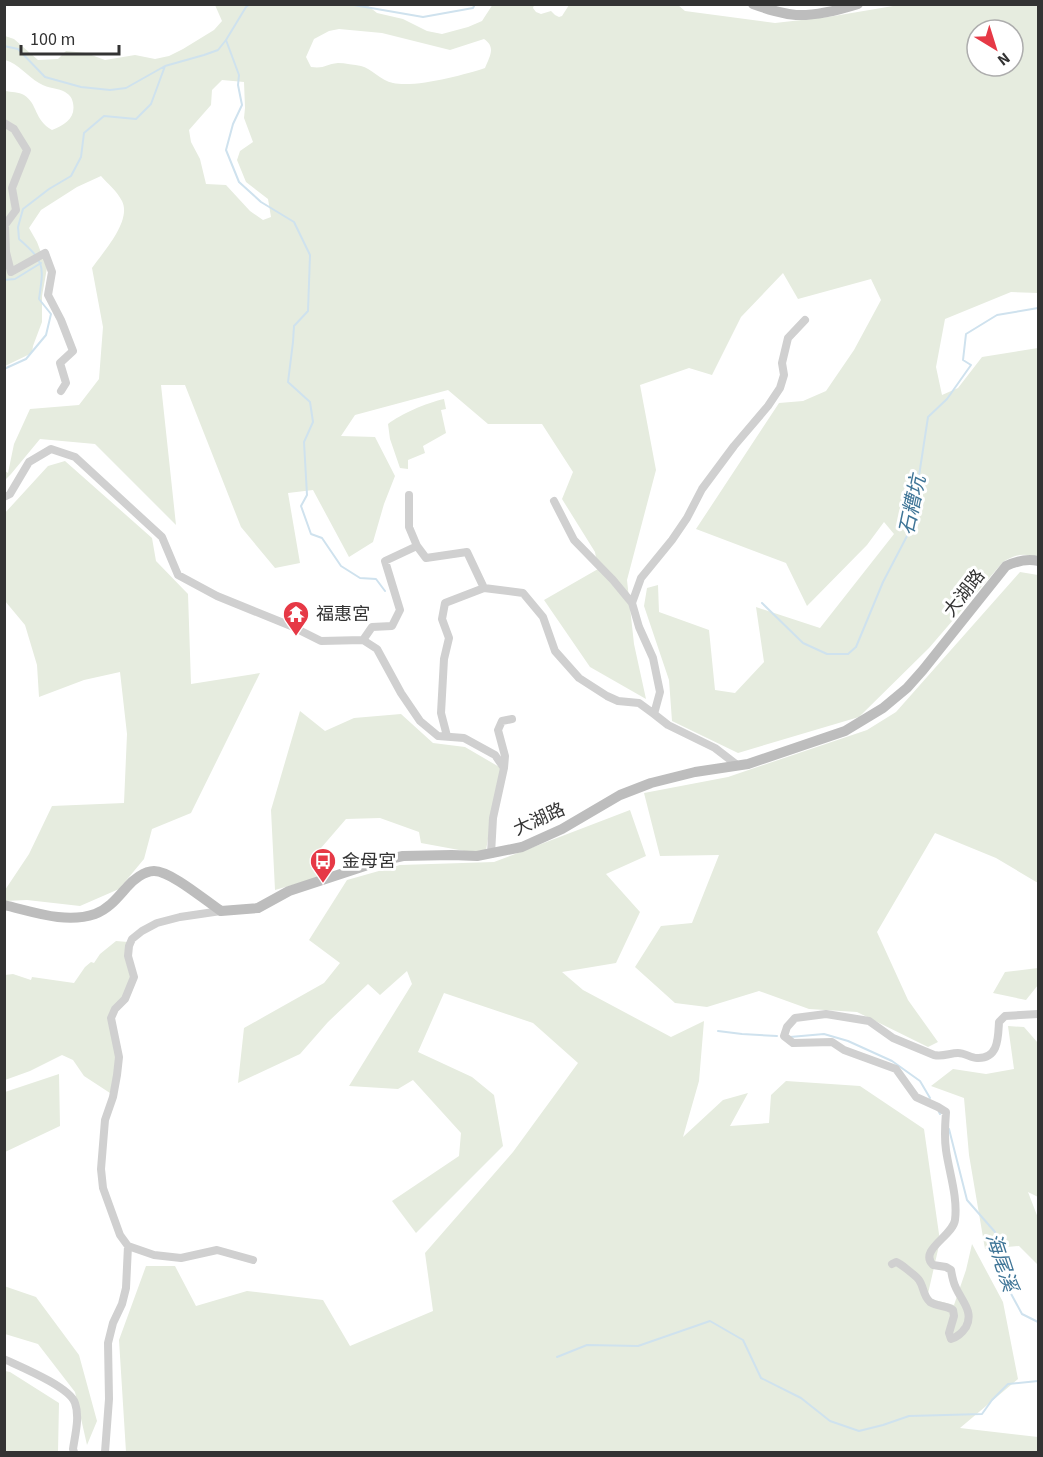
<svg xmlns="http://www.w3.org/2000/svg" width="1043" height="1457" font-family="'Source Sans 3','Noto Sans TC',sans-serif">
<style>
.green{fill:#e6ecdf;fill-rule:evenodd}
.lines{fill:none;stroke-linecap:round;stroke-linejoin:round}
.stream{stroke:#cfe2ee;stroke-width:2}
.street{stroke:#d0d0d0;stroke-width:8}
.secondary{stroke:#bdbdbd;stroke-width:10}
.labels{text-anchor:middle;stroke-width:6;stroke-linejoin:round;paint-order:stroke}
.street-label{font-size:18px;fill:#333;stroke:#fff}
.poi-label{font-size:18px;fill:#333;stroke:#fff;text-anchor:start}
.water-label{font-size:20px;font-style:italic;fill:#3f7597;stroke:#fff}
</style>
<rect width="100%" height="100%" fill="#fff"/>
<path class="green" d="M493 4 534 5 533 8 536 12 541 14 551 11 555 15 559 17 562 16 569 5H678L685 11 775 23 828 17 899 5H1038V293L1011 292 945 319 936 367 942 395 958 388 982 357 1038 348V557C1023 553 1016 554 1003 562L929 648 859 717 738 753 672 721 669 680 644 606 647 588 658 585 659 612 709 630 715 690 735 693 764 662 756 607 820 628 894 534 884 522 867 545 807 606 786 563 696 529 779 403 803 401 826 391 854 350 881 300 871 279 798 299 783 273 741 317 712 375 689 368 640 385 656 470 627 580 634 644 646 699 590 667 544 600 598 569 595 552 562 499 573 472 542 424H488L448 390 355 415 341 436 375 437 395 476 384 504 373 542 349 557 313 490 288 493 300 563 275 568 241 527 185 385H161L176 525 95 444 40 439 11 474 5 480V471L8 473 14 444 30 409 79 405 99 379 103 327 92 268C103 252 132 221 122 201 117 191 108 184 101 176L77 187 41 210 29 228 37 242 47 268 42 296V322L33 346 32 353 5 366V91C11 92 19 92 24 95 38 104 34 120 52 130 65 125 76 118 73 103 72 98 70 95 65 92 59 88 49 89 39 83 27 76 19 64 5 60V36L14 39 38 60 58 59 66 51 86 53 105 60 135 55 155 59 169 56 183 49 214 30 222 21 215 5H367L377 13 403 19 427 31 442 34 468 27 482 21ZM339 29 382 33 450 50 484 39C496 47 490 56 485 68 464 75 415 88 393 83 381 81 371 68 361 66 354 65 345 63 338 63 326 64 325 69 311 67L306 57 314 39 329 31ZM977 30H1013V66H977ZM222 80 244 82 245 108 244 118 253 142 240 151 237 160 246 182 268 199 271 217 263 220 250 211 226 185 206 184 200 159 191 142 189 130 211 105 212 90Z
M444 399 446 409 441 410 446 433 423 446 425 453 408 460V469L400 468 390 439 388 424C401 414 426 403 444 399Z
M65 461 152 538 156 561 188 594 191 684 260 673 191 813 152 829 144 859 119 889 80 906 27 900 5 901V890L29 854 52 806 124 803 127 734 120 672 84 680 39 697 37 665 25 625 5 601 4 514 48 466Z
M1020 572 1038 575V883L996 858 935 833 877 932 908 1000 938 1042 928 1047 857 1012 809 1009 759 991 707 1007 675 1003 635 967 661 926 692 923 719 855 660 856 644 793 728 777 867 730 896 712Z
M300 711 325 731 354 718 401 714 433 743 465 747 501 768 486 850 470 852 421 843 419 832 380 818 346 819 321 848 320 877 275 890 271 810Z
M630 810 646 856 606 874 640 912 616 963 562 972 583 990 671 1037 704 1021 699 1081 683 1137 723 1100 748 1093 730 1126 769 1123 771 1095 786 1081 860 1086 924 1129 940 1241 927 1298 954 1305 966 1270 972 1244 1003 1302 1018 1379 960 1428 1038 1437V1452H126L119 1340 146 1266H175L196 1306 247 1291 323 1300 350 1346 433 1311 425 1253 513 1152 578 1063 533 1023 444 993 418 1052 472 1077 494 1095 503 1146 416 1233 392 1201 459 1156 461 1133 413 1080 398 1089 349 1086 412 984 407 971 380 995 368 984 328 1022 300 1054 238 1083 244 1028 324 983 340 963 309 940 347 880 400 865 494 862Z
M116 941 128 942 132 978 122 998 112 1007C115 1036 119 1065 110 1093L84 1076 73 1060 62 1055 30 1071 5 1080V975L13 974 31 980 32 977 74 983 85 967 91 962 94 963 100 954Z
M1038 968V985L1026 1000 993 993 1005 972Z
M1008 1026 1024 1027 1038 1043V1197L1028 1192 1038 1218V1265L1019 1246 985 1249 969 1155 964 1098 931 1086 953 1069 986 1074 1014 1069Z
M59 1074 60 1126 5 1152V1092Z
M4 1286 36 1297 79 1355 97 1421 87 1445 75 1392 38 1344 5 1334Z
M5 1371 10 1372 59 1403 58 1452H5Z"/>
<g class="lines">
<path class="stream" d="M348 4 423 17 473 8 475 4
M226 40 239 75 238 85 242 105 233 124 226 150 239 182 261 202 294 222 310 255 308 311 294 326 293 342 288 382 310 402 313 422 304 442 307 495 301 506 311 534 322 538 341 566 360 578 376 579 385 591
M4 46 18 49 45 77 81 87 110 90 126 88 165 66 204 55 218 50 226 40 246 7 250 4
M4 280 15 279 41 263
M4 369 26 359 46 335 51 314 39 299C44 265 45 262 19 239L18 227 23 209 49 189 71 176 81 157 84 133 104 116 136 119 151 104 165 66
M762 603 803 643 827 654H848L856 647 883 582 907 536 915 502 928 417 947 399 971 365 963 360 966 334 997 315 1038 308
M718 1031 742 1034 777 1036
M790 1037 824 1034 848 1041 892 1061 920 1081 930 1098
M939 1112 940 1114
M949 1129 967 1200 995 1232 1003 1279 1022 1314 1038 1322
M557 1357 587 1345 638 1346 710 1321 743 1340 761 1378 801 1398 830 1421 859 1431 883 1425 909 1416 982 1414 992 1400 1008 1384 1038 1381"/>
<path class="street" d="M4 123 14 129 27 150 12 188 16 210 5 225 6 252 11 272 45 253 52 272 48 295 61 320 73 351 60 363 66 383 61 391
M409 495V527L417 546 426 558 467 552 484 588
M4 497 10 494 29 462 51 449 75 457 162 537 178 575 217 596 291 626 321 641 363 640 377 649 401 693 420 721 438 736 464 738 495 755 504 768 493 818 491 854
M554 501 574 540 613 580 632 603
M363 640 372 627 392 626 400 610 385 561 417 546
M447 736 441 713 444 659 449 638 442 619 445 603 484 588 523 593 543 617 555 651 579 678 607 696 618 701 639 703 654 714
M737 765 715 748 668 725 654 714 660 692 653 658 639 627 632 603 641 578 672 540 687 518 702 489 734 446 768 406 780 388 784 375 782 363 788 338 805 320
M504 768 505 756 498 730 502 721 512 719
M128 1246 154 1255 181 1258 217 1250 253 1260
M892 1264 896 1262C900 1263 917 1277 919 1280 924 1287 923 1296 930 1302 938 1307 946 1305 953 1310L954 1316 949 1333 951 1339C958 1337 962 1333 966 1327 974 1312 962 1301 956 1288 953 1282 952 1276 951 1270L946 1267 933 1265C918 1250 953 1236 955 1220 958 1197 949 1172 946 1150 944 1137 945 1125 946 1112L938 1107 916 1097 896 1069 844 1050 832 1042 793 1043 784 1036 787 1027 795 1018 826 1014 869 1021 893 1038 934 1055C943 1057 950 1053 958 1053 965 1053 971 1058 977 1058 999 1059 998 1037 999 1022L1005 1016 1038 1014
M4 1359C21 1367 70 1387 75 1403 80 1417 75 1435 73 1449L74 1452
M105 1452 109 1399 108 1343 113 1323 122 1304 126 1288 128 1246 120 1235 103 1188 101 1169 105 1120 113 1097 117 1075 119 1057 111 1018 115 1009 125 999 134 977 128 956 129 946 132 939 142 931 157 923 180 917 221 911"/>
<path class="secondary" d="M753 4C767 9 781 14 796 15 816 16 839 10 858 4
M4 905C34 912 66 924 95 914 109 909 118 897 127 887 133 880 144 871 154 871 171 871 206 901 221 911L258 908 289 891 380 861 403 856 452 855 477 856 522 847 562 829 620 795 651 783 695 772 748 764 845 731 883 708 907 688 923 670 1006 566C1017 561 1027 558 1038 561"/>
</g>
<defs>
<g id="temple-pin" transform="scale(1.35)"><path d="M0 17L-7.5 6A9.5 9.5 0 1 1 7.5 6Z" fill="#e63946" stroke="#fff"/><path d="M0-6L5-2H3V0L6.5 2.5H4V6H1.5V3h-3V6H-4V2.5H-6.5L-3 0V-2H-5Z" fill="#fff"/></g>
<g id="bus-pin" transform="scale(1.35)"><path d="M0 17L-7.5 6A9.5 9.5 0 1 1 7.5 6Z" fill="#e63946" stroke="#fff"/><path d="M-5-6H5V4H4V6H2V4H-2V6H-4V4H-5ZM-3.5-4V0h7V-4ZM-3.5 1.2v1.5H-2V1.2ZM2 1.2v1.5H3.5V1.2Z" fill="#fff"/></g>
</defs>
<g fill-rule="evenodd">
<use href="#temple-pin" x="296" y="614"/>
<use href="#bus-pin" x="323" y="861"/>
</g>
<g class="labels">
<g class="street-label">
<text transform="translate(964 593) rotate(-52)" y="6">大湖路</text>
<text transform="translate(539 819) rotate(-24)" y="6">大湖路</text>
</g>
<g class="poi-label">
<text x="316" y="620">福惠宮</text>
<text x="342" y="867">金母宮</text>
</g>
<g class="water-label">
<text transform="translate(912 505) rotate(-78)" y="7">石糟坑</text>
<text transform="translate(1002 1262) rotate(72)" y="7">海尾溪</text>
</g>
</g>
<rect width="1043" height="1457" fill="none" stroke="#333333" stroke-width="12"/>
<g transform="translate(995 48) rotate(142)"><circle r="28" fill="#ffffff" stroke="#adadad" stroke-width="1.5"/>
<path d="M0-4.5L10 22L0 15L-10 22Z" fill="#e63946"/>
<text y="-9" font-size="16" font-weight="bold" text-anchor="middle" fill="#333333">N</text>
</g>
<path d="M21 45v9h98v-9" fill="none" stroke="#333333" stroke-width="3"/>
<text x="30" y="45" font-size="18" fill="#333333" stroke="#ffffff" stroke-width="4.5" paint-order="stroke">100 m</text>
</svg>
